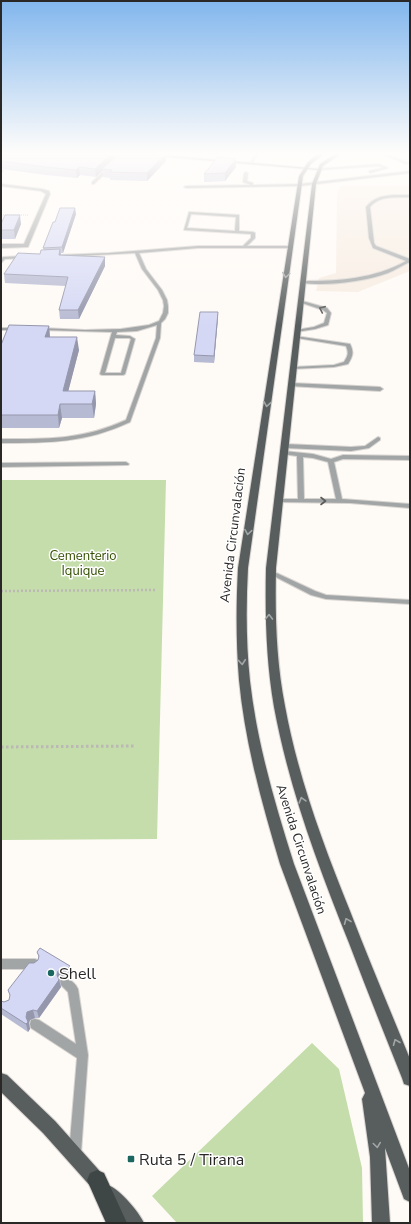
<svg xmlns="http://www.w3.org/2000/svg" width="411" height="1224" font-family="'Nunito Sans',sans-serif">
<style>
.built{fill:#f7ece1}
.green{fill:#c4ddab}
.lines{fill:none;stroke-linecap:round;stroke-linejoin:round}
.lane-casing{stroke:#d8d4d1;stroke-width:2}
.street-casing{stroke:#d8d4d1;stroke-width:2}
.secondary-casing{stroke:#d8d4d1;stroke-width:2}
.primary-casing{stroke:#d8d4d1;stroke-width:2}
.highway-casing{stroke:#d8d4d1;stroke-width:2}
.path-far2{stroke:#bbb8b5;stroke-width:1;stroke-dasharray:1 1;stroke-linecap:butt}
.path-far1{stroke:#bbb8b5;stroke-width:2.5;stroke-dasharray:2 2;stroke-linecap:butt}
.path{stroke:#bbb8b5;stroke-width:3;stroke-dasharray:2.5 2.5;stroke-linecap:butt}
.lane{fill:#a1a5a5;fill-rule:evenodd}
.street{fill:#a1a5a5;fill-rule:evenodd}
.secondary{fill:#767b7b;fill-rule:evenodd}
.primary{fill:#585e5e;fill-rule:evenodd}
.highway{fill:#3f4646;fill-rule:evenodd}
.wall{fill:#b7bad3}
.shaded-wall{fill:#9597ac}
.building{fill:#d5d8f5;stroke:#9597ac}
.oneway{stroke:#a3a6a6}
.oneway2{stroke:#5a5a59}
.poi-dot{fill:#1b665f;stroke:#fff;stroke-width:1.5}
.labels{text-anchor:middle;stroke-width:3;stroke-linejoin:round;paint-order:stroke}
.street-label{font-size:13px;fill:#2a2827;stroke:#fff}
.park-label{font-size:13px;fill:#334f01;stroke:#fff}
.near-poi-label{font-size:16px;fill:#2a2827;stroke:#fff;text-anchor:start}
</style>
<rect width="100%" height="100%" fill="#fefaf6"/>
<path class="built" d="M341 186H410V271L358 292 316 291 319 278 336 273 337 193Z"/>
<path class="green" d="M1 480H166L157 839 1 840Z
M312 1043 339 1069 362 1168 363 1223H177L152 1196Z"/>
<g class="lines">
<g class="lane-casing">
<path id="lane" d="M255 154H258L252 164H250Z
M381 154H386L409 163 406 164Z
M379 164 388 168 370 173 369 171 383 168 379 166 318 170 316 169Z
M108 167 111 168 94 184H92V182Z
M1 169 3 171 1 172Z
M410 171V173L300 186 186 188 184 187 186 186 251 185 243 182 244 173 246 172 248 173 247 181 253 183V185L300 184Z
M393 195H410V197C396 198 380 195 370 207L374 243 376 246 410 259V262C403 265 395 270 388 273 363 282 328 286 302 283L301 282 303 281C339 281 374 279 406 261L373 248 369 238 366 207C373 198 382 196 393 195Z
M189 212 239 215V231L253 232 255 233V238L247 246H290L292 247 290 248H198L139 253 146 269 162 290 167 300 168 306V313L165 319 161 323 160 338 130 422C85 443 49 443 1 443V439C48 439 82 440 126 420L156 338 157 325 137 331 117 332 116 335 130 336 135 339 125 374 123 375H102L100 374 112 332 41 330 39 329 41 328 85 330 121 329 149 325 159 321 163 313 164 306 163 300 158 290 142 269 135 253 59 257 57 256 59 255 109 253 198 246H243L251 238V234L184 230ZM191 214 236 217 235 231 187 228ZM115 338H129L131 339 121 373H105Z
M25 256H26V258L5 259 1 263V259L3 257Z
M299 300 327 308 331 313 328 325 315 329 296 332V330L314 327 324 323 327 313 323 310 299 302Z
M1 328H17L19 329 17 330H1Z
M295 336 350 344C354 352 353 356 348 364L334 367 291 369V368L293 367 334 365 344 362C348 356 349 353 346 346L297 338H295Z
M291 383 380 387 383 389 380 391 289 386 288 385Z
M378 437 380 438V440L369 448 351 451 285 448 282 446 285 444 351 447 365 446Z
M284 451 313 454 331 459 343 455 410 456V460L343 459 334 462 342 499 410 504V508L350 503 277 502 276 501 279 499H298L297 456 282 454V452ZM303 457 313 458 328 462 336 499H304Z
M126 462 129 464 128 465 1 467V463Z
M270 570 315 591 326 595 410 600V604L326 599 311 595 268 573 267 572Z
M1 959H35L39 961 40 964 39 967 35 969H1Z
M65 977C70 979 76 984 78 989L88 1055 81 1153 79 1157 75 1159 71 1157 69 1153 77 1058 31 1028 30 1024 31 1020 35 1019 39 1020 76 1044 68 992 61 985 60 982 61 979Z"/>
</g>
<g class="street-casing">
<path id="street" d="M1 184 42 189 49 191 50 194 28 247 1 248V244H24L46 194 41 191 1 186Z"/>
</g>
<g class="secondary-casing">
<path id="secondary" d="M131 154H152L320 169 318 170Z"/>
</g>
<g class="primary-casing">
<path id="primary" d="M318 154H324L311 164 303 176 248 568C246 606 246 643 250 681 257 743 275 804 294 864L410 1171V1202L404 1199 385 1148 390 1223H372L370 1157 362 1099 365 1093 280 864C262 804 245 743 239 680 236 643 236 606 238 568L299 176 308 162Z
M335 154H341L323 166 316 184 276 568C275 615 276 660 285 706 298 777 323 844 350 911 369 960 390 1010 410 1059V1086L404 1084 402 1078C384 1033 366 988 349 943 318 866 289 788 274 707 266 661 265 615 266 568L312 184 320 164Z
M1 1073 7 1075 55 1121 105 1177 107 1183 105 1188 110 1186C121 1191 139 1212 144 1223H123L104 1201 101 1195 104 1189 99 1191 93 1189 43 1133 1 1092Z"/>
</g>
<g class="highway-casing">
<path id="highway" d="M97 1170 104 1173 127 1223H106L87 1180 90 1173Z"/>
</g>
<path class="path-far2" d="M1 215H28"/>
<path class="path-far1" d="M1 591 155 590"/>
<path class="path" d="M1 747 136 746"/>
<use href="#lane" class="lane"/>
<use href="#street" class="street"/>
<use href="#secondary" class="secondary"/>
<use href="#primary" class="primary"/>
<use href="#highway" class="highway"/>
</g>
<path class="wall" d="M1 154H116V157L119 154H166V161L147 181 110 180V178L103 177V170L96 177 80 175 77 178 46 175 1 169Z
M206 154H222L221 155Z
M236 159V167L225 181 204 182V174Z
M76 214 63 253H61V255L105 266 79 319H60L59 310 66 286 5 283 4 274 40 254 44 250 43 248 55 222Z
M1 224H21L15 239H1Z
M218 312 214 363 194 362V355Z
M49 326 50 337 79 350 68 391H95L96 404 94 418H62L59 428H1V345Z
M37 952 70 966 71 974 69 977 64 976 60 979 61 987 39 1018H35L30 1020 29 1023 30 1029 28 1032 1 1014V1001L4 1002 9 1000 10 996 8 990 34 963 38 960 39 958Z"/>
<path class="shaded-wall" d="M111 154H116V158L96 177 95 169Z
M165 154H166V161L147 181V173Z
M236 159V167L225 181V173Z
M79 167 80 175 77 178 76 170Z
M75 208 76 214 63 253 62 247Z
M20 215 21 224 15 239 14 230Z
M60 249 61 258 59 255Z
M105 257V266L79 319 78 310Z
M218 312V318L214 363V356Z
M49 326 50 338 45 337Z
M77 337 79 350 65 404 63 391Z
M95 391 96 404 94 418 92 404Z
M60 404 62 418 59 428 58 415Z
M70 966 71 974 69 977 67 969Z
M63 968 64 976 60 979 59 980 61 987 39 1018 37 1011 57 975 58 971Z
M33 1010 35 1018 30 1020 29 1023 30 1029 28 1032 26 1024V1017L27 1012Z"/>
<path class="building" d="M1 154H111L95 169 79 167 76 170 45 167 1 161Z
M119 154H165L147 173 109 172 112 170 102 169Z
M218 157 236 159 225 173 204 174Z
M60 208H75L62 247 43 248 53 222H55Z
M5 215H20L14 230H1V224Z
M60 249 59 255 105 257 78 310H59L68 277 4 274 18 253 40 254 41 250Z
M200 312H218L214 356 194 355Z
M9 325 49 326 45 337H77L63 391H95L92 404H60L58 415H1V345Z
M40 948 70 966 67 969 63 968 58 971 57 975 59 980 37 1011 33 1010 27 1012 26 1017 28 1022 26 1024 1 1008V1001L4 1002 9 1000 10 995 8 990 29 963H34L38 960 39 956 37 952Z"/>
<defs><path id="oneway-chevron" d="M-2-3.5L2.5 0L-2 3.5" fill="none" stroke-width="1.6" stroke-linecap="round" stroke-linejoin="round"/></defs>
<g class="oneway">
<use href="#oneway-chevron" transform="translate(286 275) rotate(98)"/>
<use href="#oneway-chevron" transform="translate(267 404) rotate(99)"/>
<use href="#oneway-chevron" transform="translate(248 532) rotate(99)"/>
<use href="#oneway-chevron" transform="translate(269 617) rotate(-89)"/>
<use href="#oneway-chevron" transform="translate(242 662) rotate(85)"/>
<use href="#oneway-chevron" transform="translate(302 800) rotate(-106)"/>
<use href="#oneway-chevron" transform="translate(347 921) rotate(-112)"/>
<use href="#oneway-chevron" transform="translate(396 1042) rotate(-112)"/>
<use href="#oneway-chevron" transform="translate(377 1145) rotate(82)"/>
</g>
<g class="oneway2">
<use href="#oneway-chevron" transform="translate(322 309) rotate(-156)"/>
<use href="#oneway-chevron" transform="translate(323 501)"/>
</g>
<linearGradient id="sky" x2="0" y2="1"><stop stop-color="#81b6ed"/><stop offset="0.47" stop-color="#fffdfb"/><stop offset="1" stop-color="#fffdfb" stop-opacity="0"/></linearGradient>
<rect width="411" height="326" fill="url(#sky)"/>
<g class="poi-dot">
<circle cx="51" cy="973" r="4"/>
<rect x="127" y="1155" width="8" height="8" rx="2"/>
</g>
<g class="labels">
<g class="street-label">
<text transform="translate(232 535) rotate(-83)" y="5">Avenida Circunvalación</text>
<text transform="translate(302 849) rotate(72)" y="5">Avenida Circunvalación</text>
</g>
<g class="park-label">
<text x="83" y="560">Cementerio<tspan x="83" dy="15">Iquique</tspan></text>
</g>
<g class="near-poi-label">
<text x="59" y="979">Shell</text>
<text x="139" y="1165">Ruta 5 / Tirana</text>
</g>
</g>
<rect width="411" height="1224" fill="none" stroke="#2a2827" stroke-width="4"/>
</svg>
